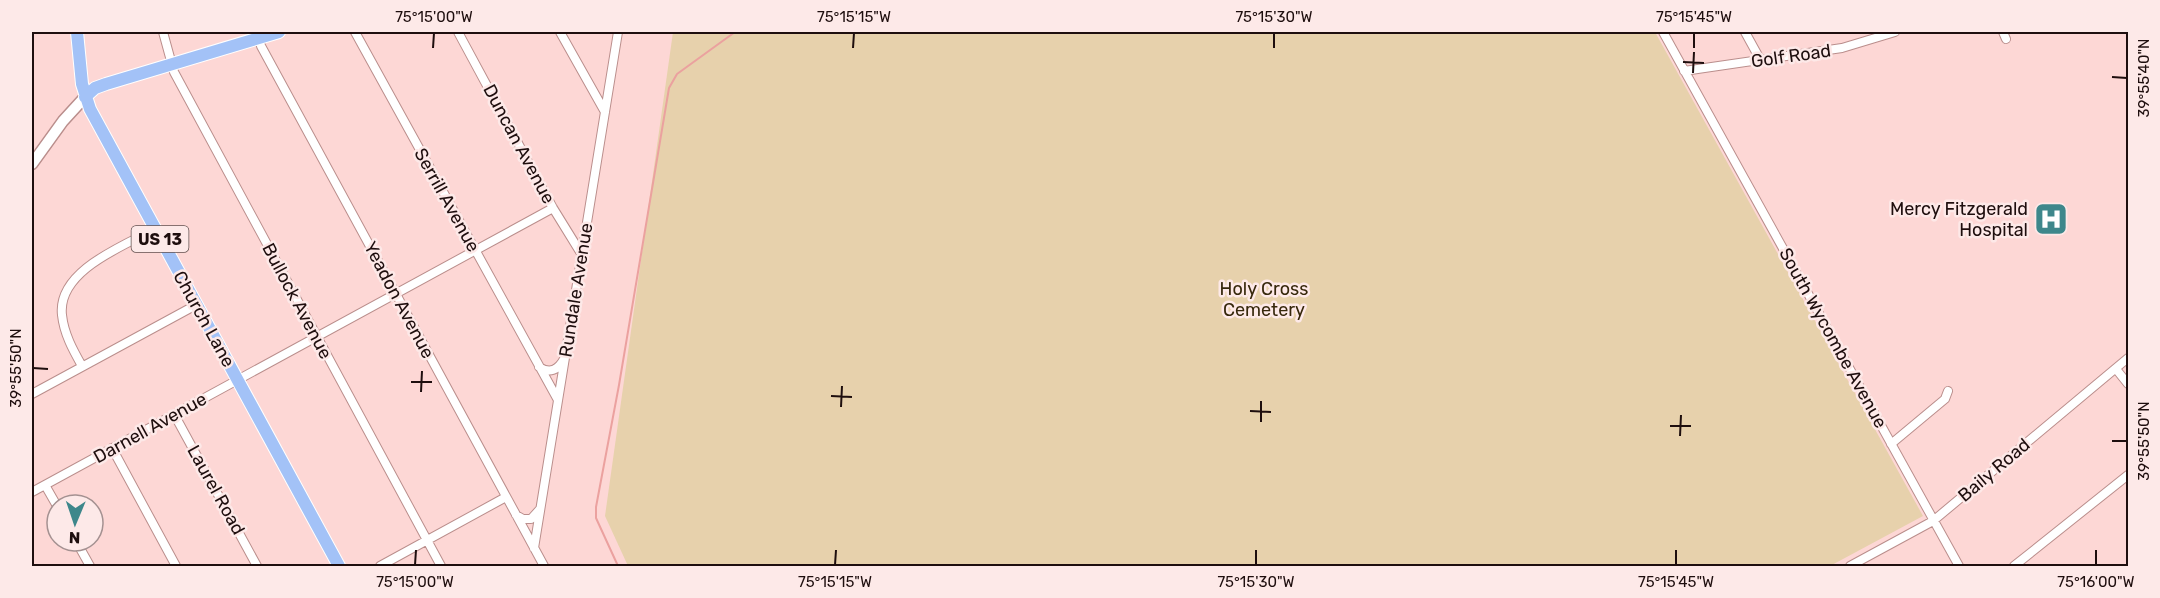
<svg xmlns="http://www.w3.org/2000/svg" width="2160" height="598" font-family="Rubik,sans-serif">
<style>
.green{fill:#e7d1ac}
.lines{fill:none;stroke-linecap:round;stroke-linejoin:round}
.stream{stroke:#eba19f;stroke-width:2}
.minor-casing{stroke:#ba8e8c;stroke-width:10}
.tertiary-casing{stroke:#ba8e8c;stroke-width:13}
.primary-casing{stroke:#fff;stroke-width:14}
.minor{stroke:#fff;stroke-width:8}
.tertiary{stroke:#fff;stroke-width:10}
.primary{stroke:#a3c2f7;stroke-width:12}
.ticks{fill:none;stroke:#1e0e0e;stroke-width:2}
.labels{text-anchor:middle;stroke-width:5;stroke-linejoin:round;paint-order:stroke}
.shield{fill:#fde9e8;stroke:#61504f;stroke-width:1.5}
.shield-label{font-size:16px;font-weight:bold;fill:#1e0e0e}
.street-label{font-size:18px;fill:#1e0e0e;stroke:#fde9e8}
.poi-label{font-size:18px;fill:#1e0e0e;stroke:#fde9e8;text-anchor:end}
.park-label{font-size:18px;fill:#36270b;stroke:#fde9e8}
.neatline{fill:none;stroke:#1e0e0e;stroke-width:2}
.ticks-label{font-size:15px;text-anchor:middle;fill:#1e0e0e}
</style>
<rect width="100%" height="100%" fill="#fdd7d5"/>
<path class="green" d="M673 32H1655L1923 516 1830 566H628L605 516Z"/>
<g class="lines">
<path class="stream" d="M618 566 596 518V507L619 385 669 88 677 74 735 32"/>
<g class="minor-casing">
<path id="minor" d="M163 32 174 72 441 566
M257 32 261 46 544 566
M355 32 558 400
M458 32 553 208 582 255
M560 32 605 112
M1663 32 1959 566
M1745 32 1761 61
M2003 32 2006 39
M1684 71 1842 48 1895 32
M82 366C73 350 64 334 62 315 57 271 123 246 155 229
M539 367C550 374 558 370 564 359
M2116 369 2128 384
M32 394 196 305
M174 414 257 566
M1891 444 1945 399 1948 391
M112 448 176 566
M45 485 57 506
M32 492 553 208
M516 515 523 519H531L540 509
M76 541 90 566
M534 548 618 32
M380 566 506 497
M1850 566 1933 521 2128 358
M2014 566 2128 475"/>
</g>
<g class="tertiary-casing">
<path id="tertiary" d="M32 164 63 121 85 97"/>
</g>
<g class="primary-casing">
<path id="primary" d="M77 32 82 84 90 109 339 566
M85 97 95 88 106 84 279 32"/>
</g>
<use href="#minor" class="minor"/>
<use href="#tertiary" class="tertiary"/>
<use href="#primary" class="primary"/>
</g>
<path class="ticks" d="M433 48 434 33M853 48 854 33M1274 48V33M1694 48V33M1683 62 1704 63M1693 73 1694 52M2112 77 2127 78M33 368 48 369M411 382H432M421 392 422 371M831 396 852 397M841 407 842 386M1250 411 1271 412M1261 422V401M1670 426H1691M1680 436 1681 415M2112 441H2127M415 565 416 550M835 565 836 550M1256 565V550M1676 565V550M2096 565V550"/>
<defs>
<g id="hospital-square" transform="scale(1.725)"><rect x="-9" y="-9" width="18" height="18" rx="4" fill="#3e878b" stroke="#fde9e8"/><path d="M-5-5h3v3.5h4V-5h3V5h-3V1.5h-4V5h-3Z" fill="#fff"/></g>
</defs>
<g fill-rule="evenodd">
<use href="#hospital-square" x="2051" y="219"/>
</g>
<g class="labels">
<rect class="shield" x="131.5" y="226" width="57" height="26" rx="4.5"/>
<g class="shield-label">
<text x="160" y="245">US 13</text>
</g>
<g class="street-label">
<text transform="translate(1791 56) rotate(-8)" y="6">Golf Road</text>
<text transform="translate(519 144) rotate(62)" y="6">Duncan Avenue</text>
<text transform="translate(447 200) rotate(61)" y="6">Serrill Avenue</text>
<text transform="translate(576 290) rotate(-81)" y="6">Rundale Avenue</text>
<text transform="translate(399 300) rotate(62)" y="6">Yeadon Avenue</text>
<text transform="translate(297 301) rotate(62)" y="6">Bullock Avenue</text>
<text transform="translate(204 319) rotate(61)" y="6">Church Lane</text>
<text transform="translate(1833 338) rotate(61)" y="6">South Wycombe Avenue</text>
<text transform="translate(150 428) rotate(-29)" y="6">Darnell Avenue</text>
<text transform="translate(1994 470) rotate(-40)" y="6">Baily Road</text>
<text transform="translate(216 490) rotate(61)" y="6">Laurel Road</text>
</g>
<g class="poi-label">
<text x="2028" y="215">Mercy Fitzgerald<tspan x="2028" dy="21">Hospital</tspan></text>
</g>
<g class="park-label">
<text x="1264" y="295">Holy Cross<tspan x="1264" dy="21">Cemetery</tspan></text>
</g>
</g>
<rect width="2160" height="598" fill="none" stroke="#fde9e8" stroke-width="66"/>
<g transform="translate(75 523) rotate(182)"><circle r="28" fill="#fde9e8" stroke="#a49191" stroke-width="1.5"/>
<path d="M0-4.5L10 22L0 15L-10 22Z" fill="#3e878b"/>
<text y="-9" font-size="16" font-weight="bold" text-anchor="middle" fill="#1e0e0e">N</text>
</g>
<rect x="33" y="33" width="2094" height="532" class="neatline"/>
<g class="ticks-label">
<text x="434" y="22">75°15'00"W</text>
<text x="854" y="22">75°15'15"W</text>
<text x="1274" y="22">75°15'30"W</text>
<text x="1694" y="22">75°15'45"W</text>
<text transform="translate(2144 78) rotate(-90)" y="5">39°55'40"N</text>
<text transform="translate(16 368) rotate(-90)" y="5">39°55'50"N</text>
<text transform="translate(2144 441) rotate(-90)" y="5">39°55'50"N</text>
<text x="415" y="587">75°15'00"W</text>
<text x="835" y="587">75°15'15"W</text>
<text x="1256" y="587">75°15'30"W</text>
<text x="1676" y="587">75°15'45"W</text>
<text x="2096" y="587">75°16'00"W</text>
</g>
</svg>
